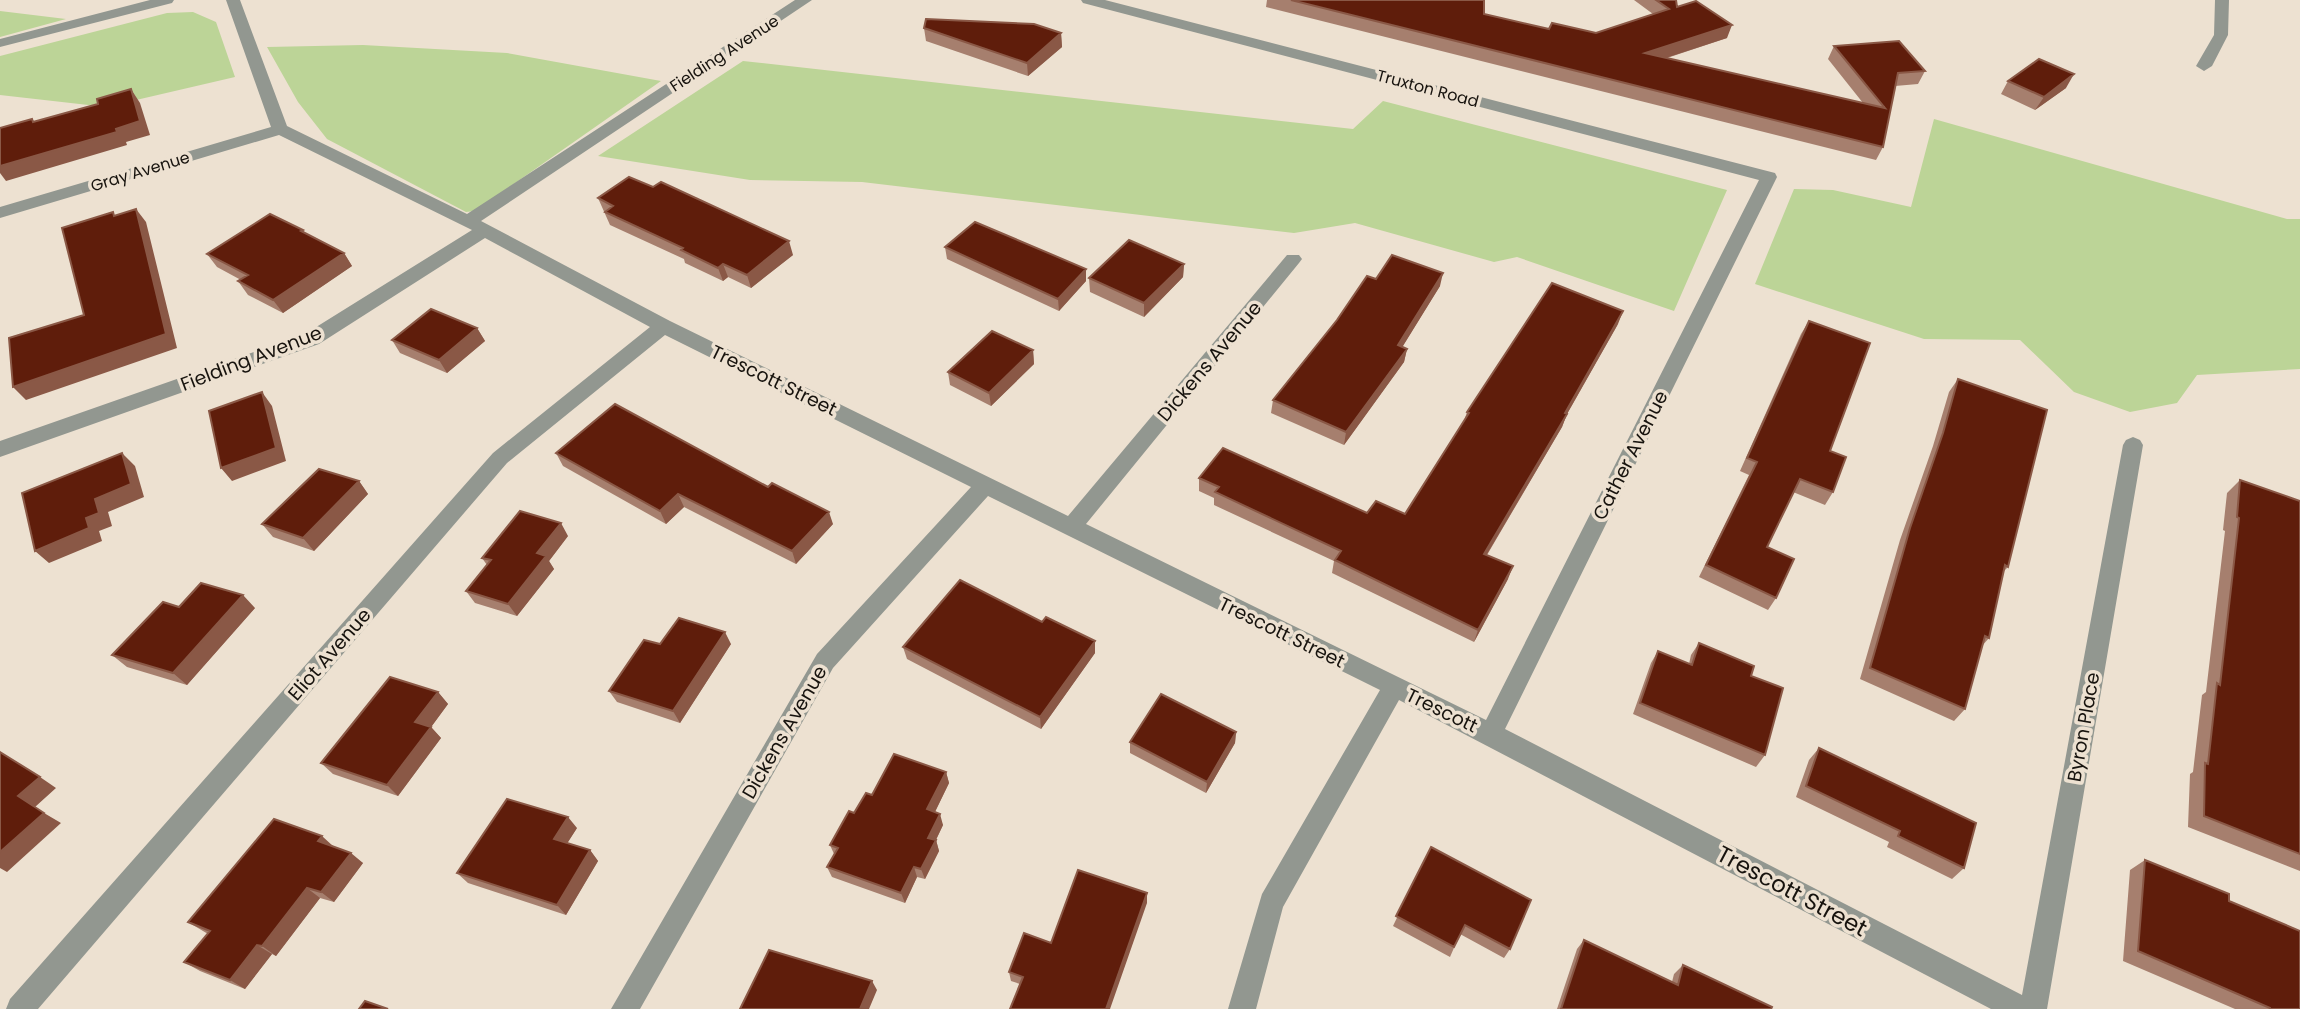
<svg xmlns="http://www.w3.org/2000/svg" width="2300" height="1009" font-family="Poppins,sans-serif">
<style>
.green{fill:#bcd497}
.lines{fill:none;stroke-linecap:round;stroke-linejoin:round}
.street{fill:#929790;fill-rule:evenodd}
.wall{fill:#a67f6e}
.shaded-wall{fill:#8a5846}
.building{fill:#5f1d0b;stroke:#8a5846;stroke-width:2}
.labels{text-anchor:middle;stroke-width:7;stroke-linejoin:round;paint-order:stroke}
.far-street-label{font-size:16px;fill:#17130e;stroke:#ede1d1}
.street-label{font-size:19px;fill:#17130e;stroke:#ede1d1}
.near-street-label{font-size:23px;fill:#17130e;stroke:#ede1d1}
</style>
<rect width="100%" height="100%" fill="#ede1d1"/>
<path class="green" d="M0 11 66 19 0 37Z
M193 12 216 22 235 77 106 107 0 95V56L167 13Z
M363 45 507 53 661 81 475 211 466 212 327 139 298 102 267 47Z
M743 61 1353 129 1383 101 1727 190 1674 311 1517 257 1494 262 1355 223 1294 233 862 182 750 180 598 156Z
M1934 119 2287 219H2300V369L2197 375 2177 403 2130 412 2074 392 2020 340 1924 339 1755 284 1794 189 1833 190 1911 207Z"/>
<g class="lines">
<path class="street" d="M150 0H174L172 3 0 47V39Z
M226 0H240L287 126 467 214 795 0H812L481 221 670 321 1068 516 1287 255H1299L1302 259 1299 263 1086 524 1486 720 1759 180 1083 3 1081 0H1105L1775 173 1777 177 1505 729 2022 995 2123 445 2126 440 2133 437 2140 440 2143 445 2047 1009H1991L1399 700 1283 907 1256 1009H1228L1262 894 1380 690 988 496 833 668 640 1009H611L817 654 971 487 665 335 507 463 38 1009H6L10 999 493 453 650 327 485 238 319 344 0 457V441L305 334 472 230 279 135 0 218V207L271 127Z
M2215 0H2229L2228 35 2212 66 2204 71 2196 66 2214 35Z"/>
</g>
<path class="wall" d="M1267 0H1484V14L1549 29 1596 33 1653 14 1634 0H1676L1677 7 1727 38 1667 58 1863 103 1828 59 1834 46 1925 71 1918 84 1895 86 1883 147 1876 160 1266 7Z
M924 28 1061 33 1062 47 1028 76 926 41Z
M2008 81 2066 88 2035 110 2001 94Z
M598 198 793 255 751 288 728 277 723 281 685 263 684 259 610 225Z
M303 230 305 233 344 253 352 266 283 313 248 295 238 281 241 280 217 267 207 254Z
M945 247 1086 269V281L1059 311 947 259Z
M1184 264 1183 277 1144 317 1090 292 1089 278Z
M1376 279 1440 286 1402 347 1407 349 1404 362 1344 445 1271 413 1273 400 1337 320Z
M1809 321 1830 451 1833 492 1825 505 1793 492 1767 547 1776 598 1768 610 1699 577 1749 475 1740 471 1801 334Z
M1618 324 1567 414 1562 427 1487 555 1508 579 1474 642 1332 573 1334 561 1214 505V498L1199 491V478L1367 513 1405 514 1464 421 1467 412Z
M477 328 485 341 447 373 400 353 392 340Z
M1033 350 1034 364 991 406 950 385 948 372Z
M1958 379 2008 567 2004 571 1989 638 1982 646 1965 709 1954 721 1860 679 1900 540 1933 446 1949 392Z
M556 453 833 524 796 564 684 507 666 524 563 466Z
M2240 480 2300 501V871L2188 827 2190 774 2193 772 2202 695 2206 692 2225 531 2223 530 2227 493Z
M359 481 368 494 314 551 273 537 262 524Z
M568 536 549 561 554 569 517 616 475 603 466 591 487 565 482 558Z
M179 607 255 608 187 685 127 667 112 655Z
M1042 622 1095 641V653L1041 729 907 659 903 647Z
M1699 643 1751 676 1765 755 1756 767 1633 714 1651 663 1658 651 1689 664 1691 655Z
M660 644H731L680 723 617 702 609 691Z
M438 692 448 704 431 727 441 738 398 796 333 774 321 763Z
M1236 732 1235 743 1206 793 1130 753V742Z
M1819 748 1964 868 1952 879 1887 847 1889 842 1796 797 1809 760Z
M946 772 949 783 935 812 943 825 936 840 939 851 925 879 917 877 905 903 832 877 827 867 834 854 830 845 872 795Z
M577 828 567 843 590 850 598 861 566 915 468 883 457 873Z
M334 847 363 863 334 902 320 898 276 956 272 954 245 989 200 971 184 962 208 934 188 922Z
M1431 847 1510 949 1504 958 1460 934 1450 957 1393 926Z
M2145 860 2229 901 2300 1009H2235L2123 961 2130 870Z
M1147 903 1020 984 1011 981 1009 972 1051 943Z
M1584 940 1672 982 1674 974 1683 965 1771 1009H1557L1577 949Z"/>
<path class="shaded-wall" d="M1732 25 1727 38 1641 66 1645 53Z
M1061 33 1062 47 1028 76 1027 63Z
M2074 74 2066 88 2035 110 2044 97Z
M131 89 140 103 150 135 126 142 127 145 6 181 0 173V166L116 129Z
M136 209 146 222 177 348 26 400 13 387 166 334Z
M789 241 793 255 751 288 747 275Z
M344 253 352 266 283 313 273 300Z
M723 264 728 277 723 281 718 268Z
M1184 264 1183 277 1144 317V303Z
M1086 269V281L1059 311 1058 299Z
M1443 273 1440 286 1395 359 1398 345Z
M1623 311 1618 324 1567 414 1562 427 1480 566 1484 554Z
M477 328 485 341 447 373 439 360Z
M1407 349 1404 362 1344 445 1346 432Z
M1033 350 1034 364 991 406 989 393Z
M262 392 272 406 286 461 232 481 221 468Z
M122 453 135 466 144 497 108 512 112 526 99 531 102 541 49 563 35 551 86 518 95 499Z
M359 481 368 494 314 551 303 538Z
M678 494 684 507 666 524 660 511Z
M829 512 833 524 796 564 792 551Z
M561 523 568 536 549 561 554 569 517 616 508 604 537 553Z
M1513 566 1508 579 1474 642 1478 630Z
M243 595 255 608 187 685 173 673Z
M725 632 731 644 680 723 673 711Z
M1095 641V653L1041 729 1040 717Z
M438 692 448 704 426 734 415 722Z
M431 727 441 738 398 796 387 785Z
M1236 732 1235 743 1206 793 1207 782Z
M946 772 949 783 931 820 927 809Z
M40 777 56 788 35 807 18 796Z
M44 813 61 823 7 872 0 868V852Z
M940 814 943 825 932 848 928 838Z
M568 817 577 828 563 850 554 839Z
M322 836 334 847 330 852 318 841Z
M936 840 939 851 925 879 921 869Z
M590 850 598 861 566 915 557 905Z
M351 853 363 863 334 902 321 892Z
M914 867 917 877 905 903 901 893Z
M307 888 320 898 276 956 262 946Z
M1147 893V903L1110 1009H1106Z
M257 945 272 954 245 989 230 980Z
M872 981 877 990 869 1009H860Z"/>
<path class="building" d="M1291 0H1484V14L1549 29 1552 23 1596 33 1669 9 1656 0H1676L1677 7 1696 1 1732 25 1645 53 1885 108 1834 46 1899 41 1925 71 1898 73 1883 147Z
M926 19 1034 24 1061 33 1027 63 924 28Z
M2039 59 2074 74 2044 97 2008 81Z
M131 89 140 121 116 129 117 132 0 166V128L32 119 33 122 98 104 97 99Z
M629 177 653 187 661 182 789 241 747 275 723 264 718 268 681 250 683 248 605 212 613 206 598 198Z
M136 209 166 334 13 387 9 338 84 315 62 228 113 212 114 216Z
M270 214 303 230 301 231 344 253 273 300 238 281 248 275 207 254Z
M975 222 1086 269 1058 299 945 247Z
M1129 240 1184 264 1144 303 1089 278Z
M1392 255 1443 273 1398 345 1407 349 1346 432 1273 400 1337 320 1367 276 1376 279Z
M1552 283 1623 311 1565 413 1567 414 1484 554 1513 566 1478 630 1335 560 1341 551 1215 492 1219 487 1199 478 1223 448 1367 513 1376 501 1405 514 1469 413 1467 412Z
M431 309 477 328 439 360 392 340Z
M1809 321 1870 343 1830 451 1846 457 1833 492 1800 479 1767 547 1794 559 1776 598 1706 565 1757 462 1747 458Z
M992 331 1033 350 989 393 948 372Z
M1958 379 2047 410 2008 567 2005 565 1989 638 1985 636 1965 709 1870 668 1910 528 1943 433Z
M262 392 276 448 221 468 209 411Z
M615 404 768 487 772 483 829 512 792 551 678 494 660 511 556 453Z
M122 453 131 484 95 499 99 513 86 518 89 528 35 551 22 493Z
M319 469 359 481 303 538 262 524Z
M2240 480 2300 501V854L2204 816 2205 763 2208 764 2217 683 2220 685 2239 518 2237 517Z
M520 511 561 523 537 553 546 556 508 604 466 591 491 560 482 558Z
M960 580 1042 622 1046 617 1095 641 1040 717 903 647Z
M201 583 243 595 173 673 112 655 163 602 179 607Z
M679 618 725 632 673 711 609 691 644 640 660 644Z
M1699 643 1754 666 1751 676 1783 688 1765 755 1640 703 1658 651 1692 665Z
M390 677 438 692 415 722 431 727 387 785 321 763Z
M1161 694 1236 732 1207 782 1130 742Z
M1819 748 1976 823 1964 868 1898 836 1900 831 1806 786Z
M0 752 40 777 18 796 44 813 0 852Z
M894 754 946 772 927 809 940 814 928 838 936 840 921 869 914 867 901 893 827 867 838 848 830 845 849 811 854 813 866 793 872 795Z
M507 799 568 817 554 839 590 850 557 905 457 873Z
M274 819 322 836 318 841 351 853 321 892 307 888 262 946 257 945 230 980 184 962 210 931 188 922Z
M1431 847 1531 900 1510 949 1465 925 1454 947 1396 916Z
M2145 860 2229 894V901L2300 931V1009H2270V1008L2138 951Z
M1078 870 1147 893 1106 1009H1010L1023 977 1009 972 1024 933 1051 943Z
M1584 940 1678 985 1683 965 1772 1007 1771 1009H1561Z
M769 950 872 981 860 1009H740Z
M365 1001 388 1009H359Z"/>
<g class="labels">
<g class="far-street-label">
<text transform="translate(724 53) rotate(-33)" y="6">Fielding Avenue</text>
<text transform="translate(1428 88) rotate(15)" y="6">Truxton Road</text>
<text transform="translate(140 171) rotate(-17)" y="6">Gray Avenue</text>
</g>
<g class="street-label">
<text transform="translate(251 358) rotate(-21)" y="7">Fielding Avenue</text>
<text transform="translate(1209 361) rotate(-50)" y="7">Dickens Avenue</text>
<text transform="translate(774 380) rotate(26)" y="7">Trescott Street</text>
<text transform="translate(1630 455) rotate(-63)" y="7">Cather Avenue</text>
<text transform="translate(1282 632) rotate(26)" y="7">Trescott Street</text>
<text transform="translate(329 654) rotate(-49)" y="7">Eliot Avenue</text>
<text transform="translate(1442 710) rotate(26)" y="7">Trescott</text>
<text transform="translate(2083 727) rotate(-80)" y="7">Byron Place</text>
<text transform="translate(784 732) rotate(-60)" y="7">Dickens Avenue</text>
</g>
<g class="near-street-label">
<text transform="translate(1792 891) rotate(28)" y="8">Trescott Street</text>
</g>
</g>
</svg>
